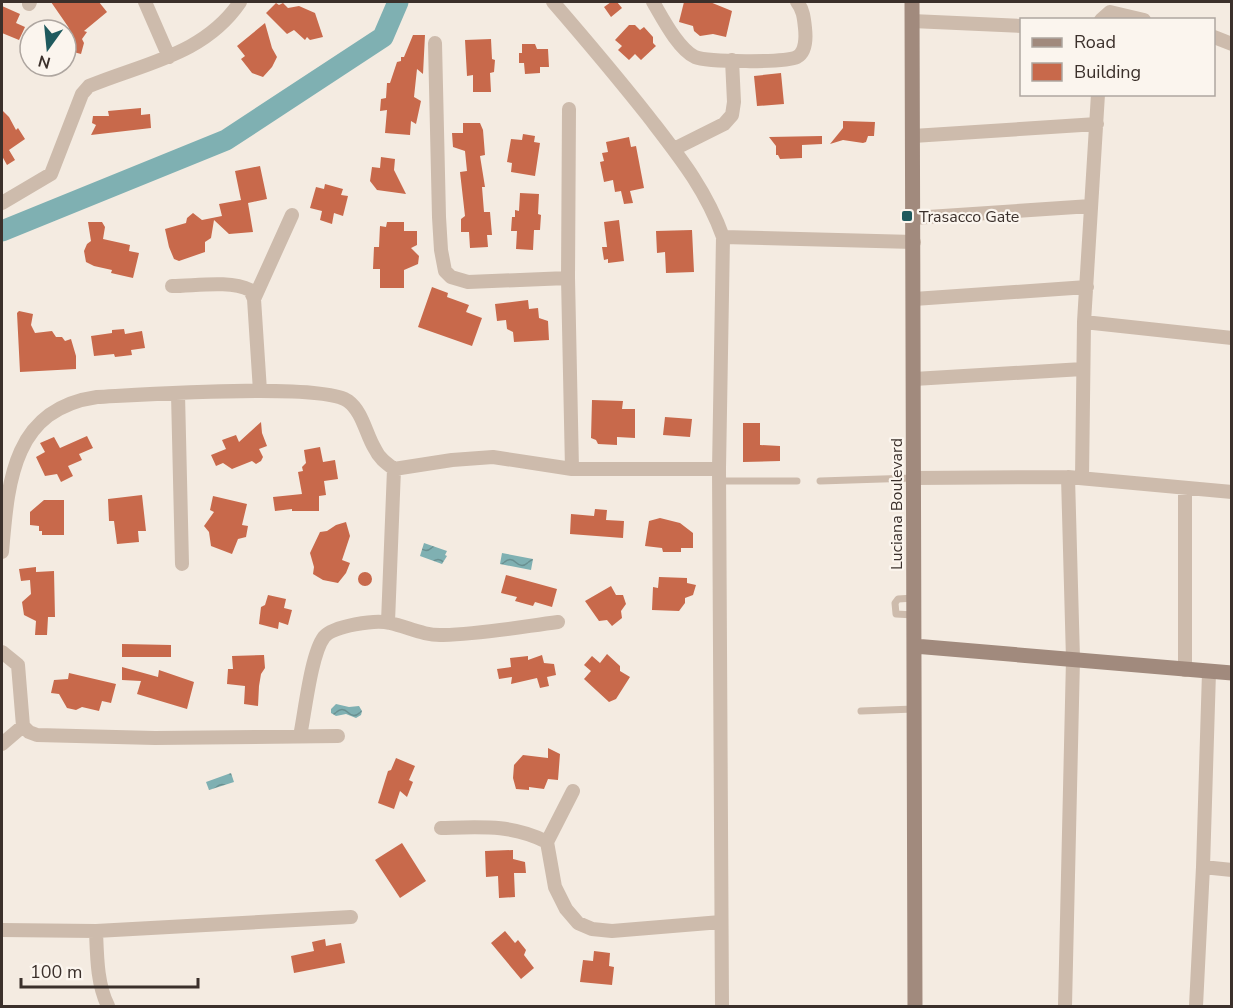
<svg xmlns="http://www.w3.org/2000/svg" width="1233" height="1008" font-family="'Nunito Sans',sans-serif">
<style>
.water{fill:url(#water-waves)}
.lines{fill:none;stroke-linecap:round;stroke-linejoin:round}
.river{stroke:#7fb0b2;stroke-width:21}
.building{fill:#c8694b}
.lane{stroke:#cdbbac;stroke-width:7}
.street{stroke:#cdbbac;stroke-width:14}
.secondary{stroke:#a18a7d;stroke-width:15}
.poi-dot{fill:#1f5a5e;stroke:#fbf5ee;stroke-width:2}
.labels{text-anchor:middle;stroke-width:4.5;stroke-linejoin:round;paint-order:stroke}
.poi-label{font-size:16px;fill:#3b302b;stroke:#fbf5ee;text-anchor:start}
.street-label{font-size:16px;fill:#3b302b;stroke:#fbf5ee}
</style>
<defs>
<pattern id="water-waves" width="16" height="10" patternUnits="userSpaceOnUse" patternTransform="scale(1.5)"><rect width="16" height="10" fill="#7fb0b2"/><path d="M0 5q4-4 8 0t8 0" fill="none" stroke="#699091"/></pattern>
</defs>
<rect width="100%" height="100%" fill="#f4ebe1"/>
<path class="water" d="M424 543 447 551 445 555 447 556 442 564 420 556Z
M502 553 533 559 531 570 500 564Z
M336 704 349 707 359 706 362 711 361 715 356 718 346 714 336 716 331 713V709Z
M231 773 234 782 209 790 206 782Z"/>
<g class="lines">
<path class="river" d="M2 231 226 140 383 37 398 2"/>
</g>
<path class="building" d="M51 2H99L107 12 84 31 87 32 82 39 84 43 81 54 66 50V27L69 28Z
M611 2H617L622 8 611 17 604 7Z
M684 2H710L732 11 726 37 713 34 700 36 694 31 693 26 679 22Z
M276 3 279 5 283 3 288 8 299 6 315 13 323 37 310 40 307 37 305 40 294 30 287 34 266 13Z
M2 6 20 14 16 23 25 27 19 40 2 33Z
M265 23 272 48 277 57 272 67 263 77 252 73 241 59 245 56 237 46Z
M629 25H635L640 30 644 27 653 37V43L656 46 641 60 635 54 629 60 618 50 622 46 615 40Z
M413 35H425L423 74 417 69 414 97 421 101 416 124 411 121 410 135 385 133 387 110 380 111 381 99 386 98 387 83H390L397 62 401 61V57H404Z
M491 39 492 59 495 60 494 72 490 73 491 92H473V75L467 76 465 40Z
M522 44H535L537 49H548L549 67H540V73L525 74 524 63H519V53H522Z
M781 73 784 104 757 106 754 76Z
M141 108V115L150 114 151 128 91 135 96 125 92 123 93 116H109L108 111Z
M2 110 9 117 16 130 18 128 25 139 9 150 15 160 7 165 2 156Z
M843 121 875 122 874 136H868L866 142 863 143 843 140 830 144 843 128Z
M463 123H480L483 130 485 155 480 156 485 187H482L484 212H490L492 235H487L488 247 470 248 469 232H461V219L465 216 460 172 467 171 465 151 453 147 452 133H463Z
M523 134 535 136 534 142 540 143 535 176 511 172 512 163 507 162 511 139 522 140Z
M822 136V144L802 145V158L780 159 778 155H776V146L769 137Z
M629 137 631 147 636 146 644 188 630 191 633 203 624 204 621 191 615 192 613 180 604 182 600 162 604 161 602 153 608 152 606 142Z
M381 157 395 159 394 170 406 194 377 190 370 181 372 167 380 168Z
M260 166 267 199 248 203 253 232 229 234 214 220 211 238 205 242V252L179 261 174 259 169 247 165 229 186 223 187 218 193 213 202 220 222 216 219 204 241 200 235 171Z
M325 184 343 189 341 195 348 196 343 216 334 213 332 224 320 220 322 211 310 208 316 187 324 189Z
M520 193 539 194 538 214 541 215 540 230H534L533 250 516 249 517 231H511L512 217H515V210L519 211Z
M619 220 624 261 608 263V259L604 260 602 247H607L604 222Z
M88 222H102L105 227 103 239 130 245 129 251 139 253 133 278 111 273 112 270 94 266 86 262 84 251 87 244 91 241Z
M387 222H404V231H417V245L411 248 419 256 418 264 404 270V288H380V269H373L374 247H379L380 226 386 227Z
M692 230 694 272 666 273 665 252 657 253 656 231Z
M432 287 448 293 447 297 469 305 466 312 482 318 472 346 418 327Z
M528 300 529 309 538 308 539 318 548 321 549 340 514 342 513 332 507 329 506 320 497 321 495 304Z
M19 311 33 314 31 325 35 333 52 331 56 337H62L65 341 71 339 76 356V369L20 372 17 313Z
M124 329 125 334 142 331 145 348 131 350 132 355 115 357 114 354 94 356 91 336 112 333V330Z
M592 400 623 401 622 409H635V438L617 437V445L598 444 596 440 591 438Z
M665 417 692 419 690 437 663 435Z
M261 422 262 433 267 446 259 449 263 457 261 461 256 464 252 461 232 469 223 463 216 466 211 455 226 449 222 440 236 435 239 442Z
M743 423H760V445L780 446V461L743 462Z
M87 436 93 448 79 454 82 460 68 466 73 476 61 482 57 474 45 476 36 457 45 452 40 443 54 437 60 448Z
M320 447 323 462 335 460 338 479 324 481 326 495 319 496V511H292V509L275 511 273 497 302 494 298 472 303 471 302 467 306 463 304 450Z
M142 495 146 531H138L139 542 117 544 114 521H109L108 499Z
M213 496 247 504 242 525 248 526 246 537 238 539 232 554 211 546 209 532 204 526 214 512 210 510Z
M44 500H64V535H42V531H39V526L30 525V512Z
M595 509 607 510 606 520 624 521 623 538 570 534 571 514 594 516Z
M660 518 680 523 693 533V548H681V552H663L662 548 645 546 649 521Z
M346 522 350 536 342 560 350 563 346 573 338 583 323 580 313 574 314 567 310 553 320 532 327 531 336 525Z
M36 567V572L54 571 55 617H48L47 635H35L36 621 24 615 22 602 31 594 30 580 21 581 19 569Z
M358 579a7 7 0 1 1 14 0a7 7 0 1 1-14 0Z
M506 575 557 589 552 607 535 602 533 606 515 601 517 597 501 593Z
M659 577 687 578V583L696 585 693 595 685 598V603L679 611 652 610 653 587 658 588Z
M611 586 616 595H623L626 604 621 611 622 618 612 626 607 620 599 621 585 601Z
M268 595 286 599 284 608 292 610 288 625 279 622 278 629 259 624 261 607 265 605Z
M122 644 171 645V657H122Z
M607 654 620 666V671L630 677 616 699 609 702 584 679 591 671 584 665 592 656 600 663Z
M264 655 265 668 261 674 259 686 258 706 244 704 245 686 227 684 228 669H233L232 656Z
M542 655 544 663 554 664 556 675 547 677 549 686 540 688 537 678 511 684 512 677 499 679 497 669 511 667 510 658 528 656V660Z
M122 667 158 677 159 670 194 682 187 709 137 694 141 681 122 680Z
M69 673 116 684 111 703 102 701 99 711 82 707 76 710 67 708 59 694 51 693 54 680 68 679Z
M548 748 560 754 558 780 548 779 544 789 529 787V790L516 789 513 778 514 765 523 755 548 758Z
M396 758 415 766 409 780 413 782 407 797 400 791 394 809 378 803 388 771 391 770Z
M402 843 426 881 400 898 375 860Z
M513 850V859L525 862 526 873H514L515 897 499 898 498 876 486 877 485 851Z
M505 931 515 943 518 940 526 950 524 955 534 968 521 979 491 943Z
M325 939 326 946 341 943 345 963 294 973 291 956 314 951 312 942Z
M594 951 610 953 609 966 614 967 612 985 580 982 583 960 593 961Z"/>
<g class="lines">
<path class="lane" d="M719 481H797
M820 481 913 478
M914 598 898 599 895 603 896 614 914 615
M861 711 914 709"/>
<path class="street" d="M145 2 169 57
M553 2C585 39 617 77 648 116 678 155 706 189 723 237L719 469 722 1006
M653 2C662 17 678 49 695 57 707 62 785 63 797 57 806 52 806 37 805 28 804 18 803 9 797 2
M29 4 30 2
M1101 20 1110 12 1144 20
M912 21 1022 26
M1214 37 1232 44
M435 43 439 217 441 250 445 271 451 277 468 282 568 278
M569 109 568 278 572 469
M913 136 1097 124
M674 149 724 124 732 115 734 102 732 60
M2 203 51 174 82 94 89 86C144 63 204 55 240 2
M913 218 1091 206
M723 237 914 242
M172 286C195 286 230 280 250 290L254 299 260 391
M254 299 292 215
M914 299 1087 287
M1084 322 1232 338
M914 379 1083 369
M178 394 182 564
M914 478 1068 477 1232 492
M1082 478 1084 322 1098 94
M1185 488V670
M2 552C8 483 12 409 97 397 138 395 322 382 348 401 363 412 366 435 375 449 379 458 386 463 394 469L452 460 493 457 572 469H719
M388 622 394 469
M2 652 18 665 23 726 29 732 37 735 155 738 338 736
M300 736C305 712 311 654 324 637 333 626 376 619 390 623 408 627 424 636 443 635 482 634 520 627 558 622
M2 744 23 726
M573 791 547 842 555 887 566 909 578 923 592 929 612 931 721 922
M441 828C480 827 512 824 547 842
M1203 867 1232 870
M2 930 96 931 351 917
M96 931C97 956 97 984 108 1006
M1065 1006 1073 659 1068 477
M1196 1006 1203 867 1209 672"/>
<path class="secondary" d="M912 2 915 1006
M914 646 1232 673"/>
</g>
<rect class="poi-dot" x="901" y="210" width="12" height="12" rx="3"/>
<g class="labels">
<g class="poi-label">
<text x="919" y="222">Trasacco Gate</text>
</g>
<g class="street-label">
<text transform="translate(896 504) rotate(-90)" y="6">Luciana Boulevard</text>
</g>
</g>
<rect width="1233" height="1008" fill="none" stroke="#3b302b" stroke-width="6"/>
<rect x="1020" y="18" width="195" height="78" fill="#fbf5ee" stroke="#aea6a0" stroke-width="1.5"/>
<rect x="1032" y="38" width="30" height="9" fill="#a18a7d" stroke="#aea6a0" stroke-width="1.5"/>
<text x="1074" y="48" font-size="18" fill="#3b302b">Road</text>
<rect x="1032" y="63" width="30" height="18" fill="#c8694b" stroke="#aea6a0" stroke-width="1.5"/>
<text x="1074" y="78" font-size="18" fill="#3b302b">Building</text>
<g transform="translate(48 48) rotate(195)"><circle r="28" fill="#fbf5ee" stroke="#aea6a0" stroke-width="1.5"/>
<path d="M0-4.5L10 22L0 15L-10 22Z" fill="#1f5a5e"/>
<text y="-9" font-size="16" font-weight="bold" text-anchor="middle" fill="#3b302b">N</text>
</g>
<path d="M21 978v9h177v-9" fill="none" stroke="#3b302b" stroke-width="3"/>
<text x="30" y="978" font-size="18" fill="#3b302b" stroke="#fbf5ee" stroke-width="4.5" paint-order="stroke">100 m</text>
</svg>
